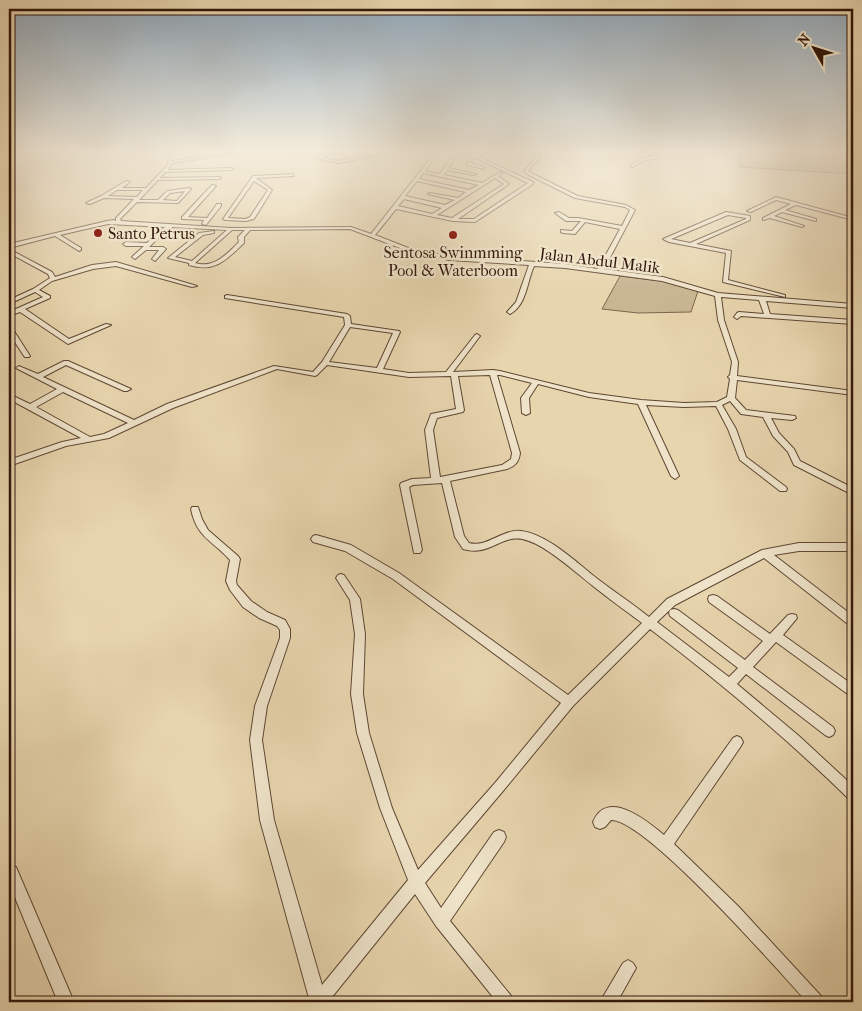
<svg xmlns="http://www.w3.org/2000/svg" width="862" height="1011" font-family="'IM FELL French Canon',serif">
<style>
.green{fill:#c8b592;stroke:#7d664e}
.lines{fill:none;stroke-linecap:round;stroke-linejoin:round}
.minor-casing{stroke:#5f4633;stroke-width:2}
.minor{fill:#efe4ca;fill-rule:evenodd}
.poi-dot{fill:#8f2418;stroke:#efe4ca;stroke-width:2}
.labels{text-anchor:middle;stroke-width:5;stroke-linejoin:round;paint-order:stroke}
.far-poi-label{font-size:16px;fill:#32160a;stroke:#efe4ca;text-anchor:start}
.far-street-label{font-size:16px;fill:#32160a;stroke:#efe4ca}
</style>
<rect width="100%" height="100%" fill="#e7d5ae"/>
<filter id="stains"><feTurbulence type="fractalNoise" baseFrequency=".004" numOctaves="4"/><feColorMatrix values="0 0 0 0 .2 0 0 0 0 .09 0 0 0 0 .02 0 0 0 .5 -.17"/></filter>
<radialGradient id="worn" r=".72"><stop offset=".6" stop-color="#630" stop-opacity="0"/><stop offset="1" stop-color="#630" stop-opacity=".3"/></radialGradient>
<path class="green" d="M740 150H840L853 155V174L739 167Z
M620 276 662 281 698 291 691 312 638 313 602 309Z"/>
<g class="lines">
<g class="minor-casing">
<path id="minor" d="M68 150H72L73 155H71Z
M160 150H164L166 153 201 150 167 155 171 161 230 153 232 154 172 163 168 170 231 168 233 169 231 170 165 172 160 178 219 177 221 178 219 179 158 180 139 200H158L167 191 189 188 191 189 178 203 137 202 120 219 121 221 231 228 351 227 371 234 437 150H441L425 171 440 174 456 150H460L448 168 476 174 474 175 447 170 444 175 482 183 500 172 502 173 498 176 509 184 458 219H474L528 183 474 157 470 163 484 167V169L467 165 471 156 460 150H464L473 154 495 151V153L477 156 533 182V184L475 222 453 221 396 209 375 235 411 249 449 256 565 264 598 269 620 229 585 222 575 234 563 233 561 232V230L572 231 581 221H566L555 213 559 212 569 218H578L622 226 630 210 625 207 575 198 529 175 524 171 535 159V150H539V159L528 171 531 173 578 196 626 205 635 210 604 269 663 277 718 293 853 304V308L766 301 770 314 853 320V324L741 316 737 319 734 317 737 313 739 312 764 314 759 300 721 297 724 320 738 362 737 376 853 391V395L737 380 735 398 746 410 795 416 796 418 792 420 771 418 779 433 794 449 800 461 853 488V495L794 465 788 452 773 436 763 417 741 414 730 401 722 405 736 429 746 457 786 487 787 489 786 491H780L740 460 728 429 716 406 684 407 646 405 679 476 675 479 671 476 638 404 589 397 538 384 529 398 530 413 526 415 522 413 521 398 532 383 500 375H497L520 453C519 462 515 466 507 469L450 481 464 536 469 543C487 548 502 529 521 531 548 534 578 564 599 580 616 593 633 604 649 617L667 599 762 550 799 543H853V551H799L774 555 853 616V626L849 625 764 558 675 605 657 622 729 677 738 668 670 616 669 613 670 610 674 609 678 610 745 660 763 641 709 602 708 599 709 596 713 595 717 596 770 634 788 615 792 614 796 615 797 618 783 635 853 685V696L849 695 776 642 753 667 833 727 835 731 833 735 829 737 825 735 746 674 737 684 799 736 853 786V801L849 799C786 738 720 682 650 629L573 706 503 791 425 883 441 908 494 832 499 830 504 832 506 837 504 842 450 921 512 997 515 1002H497L436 926 415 894 328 1002H310L260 820 250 740 255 706 280 638V630L277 626 259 618 243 607 230 590 226 581 230 560C212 540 197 538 191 509L192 507H198L202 519 208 530 238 556 240 559 236 581 237 585 251 601 267 612 285 620 290 629V638L267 706 262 740 274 820 322 985 408 880 380 808 357 733 351 694 355 634 350 600 336 578 338 575 341 574 344 575 360 599 365 634 363 694 369 733 392 808 418 870 495 783 561 703 393 579 345 551 313 542 311 539 313 536 316 535 351 545 399 573 568 695 642 623C626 611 609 599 593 586 575 572 544 543 522 539 501 535 489 557 463 549L455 537 442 483 413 485 409 487 422 550 420 553H414L400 485 401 483 412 479 431 478 425 430 431 414 456 409 451 376 409 377 327 365 317 375 315 376 277 369 173 408 109 438 66 446 9 466V460L62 442 81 438 9 399V394L30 404 57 389 16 368 19 366 21 367 38 374 64 361H68L131 389 127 391H124L66 365 43 377 134 420 167 404 274 366 313 372 322 362 345 325 344 317 225 298V296L227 295 347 314 350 316 351 324 399 331 400 332 383 369 409 373 446 372 475 335 477 334 480 336 453 372 493 370 500 371 589 393 641 400 684 403 717 402 727 397 730 379 728 377 730 375 732 362 718 320 715 296 662 281 565 268 534 266C527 281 527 305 510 314L507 312 516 302 529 265 449 260 408 251 350 229 250 230 244 237V243C226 260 215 273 189 265V263L168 258 199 233 214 231V233L203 235 175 257 192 261 227 230 170 227 149 247H163L166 249 155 261 152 259 159 250H146L135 259 132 257 133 256 144 246H126L123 244 126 242 147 243 165 227 108 224 60 235 81 248V250L79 251 55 236 9 248V244L107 221 113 220 116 221V218L134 199 104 198 90 204 86 203 101 196 126 181 130 182 122 188H146L167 166 168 162ZM423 173 479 185 469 190 419 179ZM495 178 504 184 452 218 437 215ZM417 181 466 192 458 198 430 193 428 194 455 200 445 205 405 196ZM117 190H143L137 197 108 196ZM185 191 177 201 163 200 170 193ZM404 199 442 208 432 214 398 206ZM232 230H245L238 237 239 242C227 254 214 269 195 263ZM350 327 393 333 377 368 329 362ZM490 375 512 453 511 459 502 465 440 477 433 430 437 418 463 412 464 410 458 376ZM63 392 128 423 104 434 90 437 36 407Z
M280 150H286L316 156 343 150 321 157 338 161 383 153 385 154 338 163Z
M651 150H655L658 153 657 158 643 161 633 167H631V165L641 159 654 156 655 154Z
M292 174 294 176 256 178 272 190 254 219 246 221 225 220 223 219 253 176ZM254 181 268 190 250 217 246 219 228 218Z
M212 185 216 186 188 217 207 218 217 204H221V206L206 225 202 224 204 220 182 219V217Z
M776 197 853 218V220L796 205 785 210 816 219V221L782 212 774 216 804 226 802 227 770 218 763 220V218L791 204 776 200 751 212 747 211Z
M726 212 750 216V220L696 244 731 251 728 280 785 295V297L723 282 726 253 669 242 663 239ZM728 215 746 218V219L690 243 671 239Z
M9 249 52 272 55 277 92 265 116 262 197 286 192 287 116 266 93 269 52 281 39 290 50 296V298L25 309 69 339 106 324 111 325 68 344 20 312 9 316V312L43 297 35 292 9 304V300L33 289 50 278 48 274 9 253Z
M9 326 12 328 30 356 29 357H25L24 356 9 333Z
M737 736 741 738 743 742 741 746 674 844 738 906 822 997 825 1002H807C779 971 646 819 611 820L605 827 600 829 595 827 593 822C607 788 647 821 664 835L733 738Z
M11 865 16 867 74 1002H58L9 883V866Z
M628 960 633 963 636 968 617 1002H600L623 963Z"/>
</g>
<use href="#minor" class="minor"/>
</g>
<linearGradient id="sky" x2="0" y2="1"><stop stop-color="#8fa7ba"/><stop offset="0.52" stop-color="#f4ecdb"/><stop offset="1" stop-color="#f4ecdb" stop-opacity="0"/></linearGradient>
<rect width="862" height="291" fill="url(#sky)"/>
<g class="poi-dot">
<circle cx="98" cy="233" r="5"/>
<circle cx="453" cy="235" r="5"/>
</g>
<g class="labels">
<g class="far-poi-label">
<text x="108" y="239">Santo Petrus</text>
<text x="453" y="258" text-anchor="middle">Sentosa Swinmming<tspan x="453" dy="18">Pool &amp; Waterboom</tspan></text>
</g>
<g class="far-street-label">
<text transform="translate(600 260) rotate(7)" y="6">Jalan Abdul Malik</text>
</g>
</g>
<rect width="862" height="1011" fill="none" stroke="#e7d5ae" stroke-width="30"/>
<rect x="10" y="10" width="842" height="991" fill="none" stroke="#32160a" stroke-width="2.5"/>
<rect x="15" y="15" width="832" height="981" fill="none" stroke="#32160a"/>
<g transform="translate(814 48) rotate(309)" stroke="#efe4ca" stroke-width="4" paint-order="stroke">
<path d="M0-4L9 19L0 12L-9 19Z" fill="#32160a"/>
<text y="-8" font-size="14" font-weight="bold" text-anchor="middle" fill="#32160a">N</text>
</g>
<rect width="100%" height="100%" filter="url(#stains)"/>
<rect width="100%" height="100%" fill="url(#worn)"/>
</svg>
